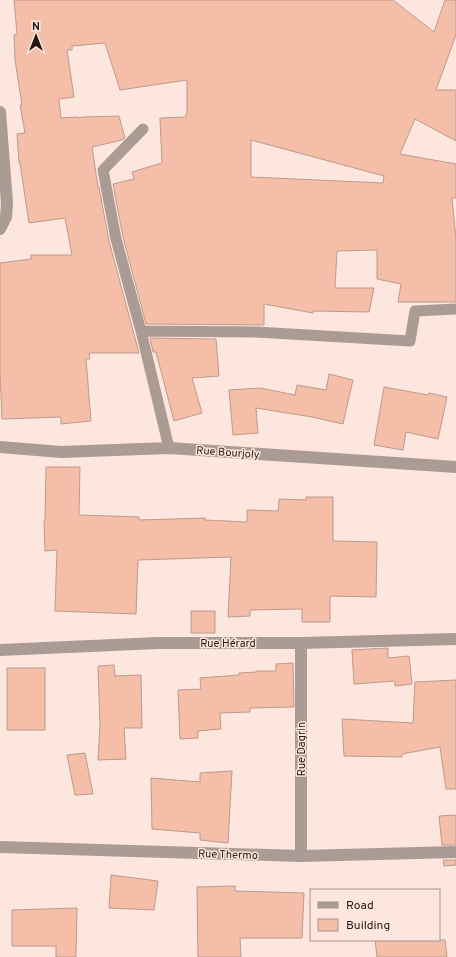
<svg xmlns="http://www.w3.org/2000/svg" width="456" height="957" font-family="Overpass,sans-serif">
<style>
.building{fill:#f4bea8;stroke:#bd9a8c;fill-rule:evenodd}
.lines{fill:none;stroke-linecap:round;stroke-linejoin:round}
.lane{stroke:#ab9b95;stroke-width:11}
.street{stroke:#ab9b95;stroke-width:12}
.labels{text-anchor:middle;stroke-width:3;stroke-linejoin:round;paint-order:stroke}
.street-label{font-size:11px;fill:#231711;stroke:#fde6dd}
</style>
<rect width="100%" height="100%" fill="#fde6dd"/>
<path class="building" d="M14 0H393L434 32 445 0H456V35L436 90H456V141L415 119 400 154 456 164V198H452L456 239V302H398L401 284 377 279V250L337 251 335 288H374L369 312 313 311V313L264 304V325L146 324 123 237 113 184 134 179 132 172 162 163 160 118 186 117V114H187V80L120 90 105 43 72 46V50H67L74 97 59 99 61 118 77 117V118L84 117 119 116 125 138 122 140 92 147 98 187H99L109 241 139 353H89L90 359H86L91 421 61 424V417L2 419 0 373V263L31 259V255H72L65 218 29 223 20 163H19L17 134 25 133 20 105H22L15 60 14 35 17 34ZM251 140 384 176 383 183 251 177Z
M150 338 216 339 219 376 192 378 202 413 174 421 156 352H153Z
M329 374 353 380 343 424 312 417 256 408 258 433 233 435 229 390 260 388 295 395 297 385 326 390Z
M384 387 428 395 429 393 447 397 438 439 406 432 403 450 374 445Z
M46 467H80L79 515 139 517V520L205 518V520L247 522V510L278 511 279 499 306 500V497H333V541L377 542 376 597 330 596V622H302V609L250 610V616L228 617 231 557 138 560 136 614 55 611 57 550 45 551 44 521H45Z
M191 611H215V633H191Z
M388 648V658L409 656 412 684 395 686V681L354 684 352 650Z
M293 663 294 707 250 708V712L220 713 221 729 198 731V738L180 739 178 690 201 689 200 678 239 675V673L257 672V671H276V664Z
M114 665 115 676 141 675 142 728H124L126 759 98 760 100 726 98 666Z
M7 668H45V730H7Z
M456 680V789H446L440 747 402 754V757L344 756 342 719 413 723 415 682Z
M85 753 93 794 75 795 67 755Z
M232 771 228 843 200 840V833L152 829 151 778 200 782V773Z
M456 815V845H442L439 816Z
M443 860H456V865L444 866Z
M111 875 158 881 154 910 109 908Z
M235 886V891L304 893 302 938H240L241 957H198L197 887Z
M77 908 76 957H56V946H12V910Z
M375 940H445L447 957H377Z"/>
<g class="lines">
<path class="lane" d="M143 129 103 170 116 239 141 331 169 448
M141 331 256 332 410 341 415 311 456 309"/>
<path class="street" d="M0 112 7 203 6 217 0 229
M0 447 61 452 169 448 456 467
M301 643V856
M0 650 158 643H301L456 639
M0 847 301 856 456 852"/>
</g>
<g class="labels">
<g class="street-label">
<text transform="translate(228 452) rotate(4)" y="4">Rue Bourjoly</text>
<text x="228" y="647">Rue Hérard</text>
<text transform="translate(301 749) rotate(-90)" y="4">Rue Dagrin</text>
<text transform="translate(228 854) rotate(2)" y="4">Rue Thermo</text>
</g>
</g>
<rect x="310" y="889" width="130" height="52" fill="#fde6dd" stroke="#a6938b"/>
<rect x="318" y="902" width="20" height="6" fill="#ab9b95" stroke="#a6938b"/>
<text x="346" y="909" font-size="12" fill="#231711">Road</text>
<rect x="318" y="919" width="20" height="12" fill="#f4bea8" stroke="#a6938b"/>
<text x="346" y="929" font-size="12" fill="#231711">Building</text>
<g transform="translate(36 36)" stroke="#fde6dd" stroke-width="3" paint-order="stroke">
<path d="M0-3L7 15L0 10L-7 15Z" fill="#231711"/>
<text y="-6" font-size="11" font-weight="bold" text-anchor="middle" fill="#231711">N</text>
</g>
</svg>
